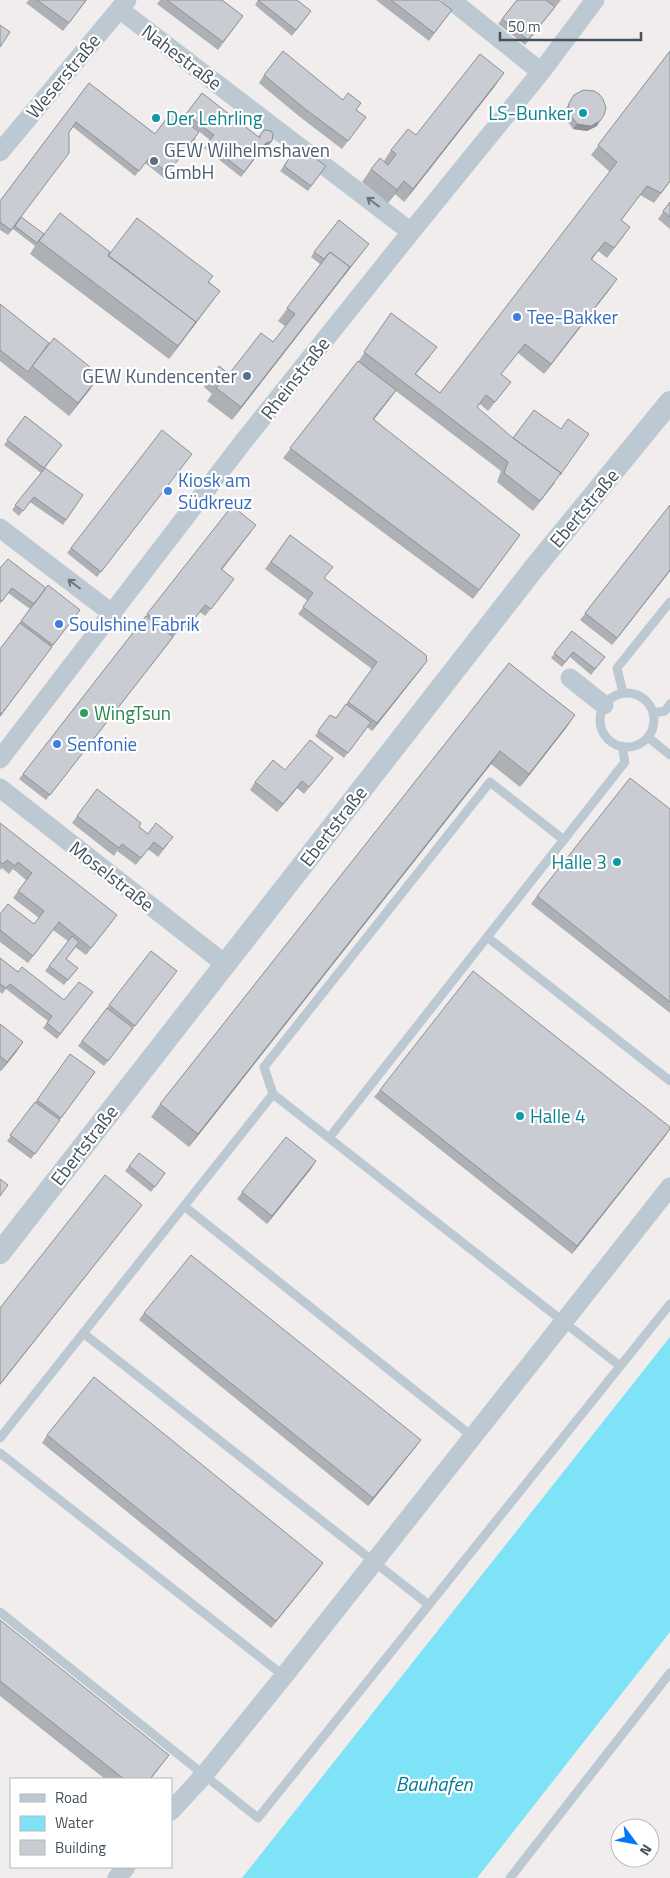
<svg xmlns="http://www.w3.org/2000/svg" width="670" height="1878" font-family="'Titillium Web',sans-serif">
<style>
.water{fill:#7ee3f6}
.lines{fill:none;stroke-linecap:round;stroke-linejoin:round}
.service{stroke:#bcc9d2;stroke-width:9}
.minor{stroke:#bcc9d2;stroke-width:19}
.tertiary{stroke:#bcc9d2;stroke-width:22}
.wall{fill:#adb0b5}
.shaded-wall{fill:#8d9094}
.building{fill:#c9cdd3;stroke:#8d9094}
.oneway{stroke:#687680}
.culture-dot{fill:#0f9aa8;stroke:#fff;stroke-width:2}
.service-dot{fill:#5c6f8a;stroke:#fff;stroke-width:2}
.shop-dot{fill:#3f7fe0;stroke:#fff;stroke-width:2}
.leisure-dot{fill:#2e9e5b;stroke:#fff;stroke-width:2}
.labels{text-anchor:middle;stroke-width:4.5;stroke-linejoin:round;paint-order:stroke}
.street-label{font-size:19px;fill:#44525d;stroke:#fff}
.culture-label{font-size:19px;fill:#0d838f;stroke:#fff;text-anchor:end}
.service-label{font-size:19px;fill:#4e5e75;stroke:#fff;text-anchor:start}
.shop-label{font-size:19px;fill:#366cbe;stroke:#fff;text-anchor:start}
.leisure-label{font-size:19px;fill:#27864d;stroke:#fff;text-anchor:start}
.water-label{font-size:20px;font-style:italic;fill:#037c93;stroke:#fff}
</style>
<rect width="100%" height="100%" fill="#f1eded"/>
<path class="water" d="M670 1337V1632L477 1878H242Z"/>
<g class="lines">
<path class="service" d="M623 693 617 668 670 602
M600 720a27 27 0 1 1 54 0a27 27 0 1 1-54 0Z
M653 713 665 711 670 704
M648 737 670 755
M487 937 670 1081
M273 1094 264 1067 490 782 564 840
M329 1138 620 1366
M184 1206 473 1437
M83 1333 429 1605
M0 1438 273 1094 329 1138 625 762 622 746
M0 1453 284 1676
M0 1612 258 1818 670 1304
M510 1878 670 1673"/>
<path class="minor" d="M451 0 541 72
M119 9 411 232
M0 152 127 0
M0 528 113 614
M570 678 604 705
M0 759 243 442 411 232 541 72 595 0
M0 788 225 964
M171 1811 204 1775 284 1676 670 1187
M117 1878 126 1867"/>
<path class="tertiary" d="M0 1253 535 567 670 402"/>
</g>
<path class="wall" d="M29 0H87L63 31 26 3Z
M160 0H222L243 16 218 50 157 4Z
M258 0 311 11 292 36 255 5Z
M376 0H439L452 10 429 41Z
M517 0H561L525 45 498 24Z
M670 51V182L654 203 640 195 621 221 630 227 623 237 607 258 598 251 592 260 610 289 544 374 518 353 501 374 511 382 504 391 488 411 480 404 477 408 555 483 533 511 497 482 501 471 396 391 374 419 513 545 473 599 283 458 358 362 391 313 430 357 416 374 440 393 610 172 591 155Z
M264 75 343 100 366 117 342 149 300 117 259 83Z
M89 83 155 134 196 138 164 178 145 163 135 176 73 127 69 133 21 217 44 234 110 252 209 282 220 291 169 359 30 254 35 246 13 229 8 235 0 230V201Z
M495 86 404 202 395 194 388 203 362 182 371 169 384 161 391 150Z
M202 93 258 137 264 130 268 146 263 148 241 177 204 148 210 140 183 119Z
M574 95 597 126 587 131 573 129 565 118 566 108Z
M298 146 326 166 308 191 280 171Z
M670 202V229L658 219Z
M365 249 232 420 207 401 212 394 204 387 219 366 229 374 273 342 286 327 278 321 320 264 311 257 314 252Z
M0 304 91 388 69 416 0 361Z
M25 416 62 445 44 469 83 495 63 525 30 502 19 516 12 510 41 473 4 445Z
M192 454 97 577 67 553 71 548Z
M670 505V571L612 645 580 620Z
M232 506 251 532 222 570 229 586 205 616 200 612 187 629 182 626 46 800 19 779Z
M290 535 324 578 422 668 372 731 367 727 344 758 315 736 330 715 336 718 372 669 298 614 308 601 265 569Z
M0 568 74 617 0 717V649L30 609 8 593 0 604Z
M572 631 601 662 591 675 570 657 562 667 551 658Z
M509 663 575 715 566 728 520 787 491 764 189 1147 151 1117 160 1104Z
M333 758 304 794 297 788 277 812 250 790 255 782 285 770Z
M670 809V1013L531 904 537 896Z
M77 816 139 827 148 834 168 844 158 857 148 849 136 865 117 851 114 856 72 823Z
M0 823 112 922 86 955 75 947 66 959 78 968 64 985 45 971 68 941 53 930 28 963 0 942V914L34 924 39 918 13 898 26 880 13 869 9 874 2 868 0 870Z
M0 958 18 972 64 1000 93 992 57 1039 43 1028 48 1021 6 989 2 994 0 992Z
M171 979 104 1066 78 1046 109 1005Z
M0 1024 17 1051 1 1071H0Z
M95 1072 31 1159 7 1141 37 1100Z
M380 1090 666 1135 572 1254 374 1097Z
M316 1161 267 1224 237 1199 242 1192Z
M129 1166 165 1173 151 1192 125 1171Z
M144 1313 421 1440 368 1506 139 1320Z
M47 1435 323 1563 271 1628 42 1443Z
M0 1620 169 1755 151 1779H105L0 1696Z"/>
<path class="shaded-wall" d="M504 73 495 86 404 202 413 189Z
M600 121 597 126 587 131 573 129 577 124Z
M272 141 268 146 263 148 241 177 266 143Z
M404 181 395 194 388 203 397 190Z
M365 249 232 420 241 407 350 267Z
M617 279 610 289 544 374 551 364Z
M220 291 169 359 178 346Z
M100 375 91 388 69 416 78 403Z
M396 390 389 400 367 428 373 419Z
M670 570V571L612 645 617 638Z
M427 661 422 668 372 731 377 723Z
M575 715 566 728 520 787 529 774Z
M500 751 491 764 189 1147 198 1134Z
M302 781 297 788 277 812 283 804Z
M23 1042 17 1051 1 1071 7 1062Z
M670 1129 666 1135 572 1254 577 1246Z
M316 1161 311 1169 267 1224 272 1216Z
M142 1205 135 1214 0 1385V1384Z
M421 1440 415 1448 368 1506 373 1498Z
M323 1563 318 1570 271 1628 276 1621Z"/>
<path class="building" d="M37 0H86L69 23Z
M167 0H222L243 16 223 42Z
M258 0H297L311 11 296 30Z
M391 0H439L452 10 434 33Z
M517 0H546L555 7 528 40 502 19Z
M0 25 10 32 0 47Z
M283 51 343 100 348 93 361 103 356 110 366 117 348 141 305 109 264 75Z
M670 51V181L661 193 647 186 621 220 630 227 614 248 605 242 591 259 617 279 551 364 525 344 501 374 511 382 495 402 486 395 477 407 513 438 561 473 540 501 504 473 508 462 364 352 391 313 437 347 415 374 440 393 617 162 598 145Z
M480 54 504 73 413 189 404 181 397 190 371 169 380 158 388 165 396 154 391 150 408 129 416 135Z
M89 83 155 134 172 111 199 132 168 173 149 158 139 171 76 122 69 132V153L11 230 0 222V201Z
M583 90 594 91 599 94 603 99 606 108 604 115 600 121 591 126 577 124 569 113V103L574 95Z
M202 93 260 138V135L264 130 271 131 273 134 272 141 266 143 244 172 207 143 214 135 186 114Z
M298 146 326 166 311 186 284 166Z
M670 202V217L663 211Z
M60 213 110 252 108 255 196 322 178 346 39 241Z
M21 217 44 234 37 243 15 226Z
M137 218 213 276 208 282 220 291 190 330 196 322 108 256Z
M339 220 369 244 344 275 350 267 330 252 324 259 314 252Z
M330 252 350 267 241 407 216 388 222 381 213 374 219 366 229 374 261 333 273 342 295 314 287 308Z
M0 304 49 343 28 372 0 350Z
M54 338 100 375 78 403 32 366Z
M358 361 396 390 373 419 520 535 479 590 290 448Z
M534 410 561 429 568 419 589 434 560 475 561 473 513 438Z
M25 416 62 445 44 468 7 440Z
M162 430 192 454 101 572 71 548Z
M45 468 83 495 66 520 34 497 23 511 15 505Z
M670 505V570L617 638 585 613Z
M232 506 256 525 221 569 234 579 211 609 205 605 192 622 187 618 174 634 147 614Z
M290 535 333 567 324 578 426 655 427 661 377 723 348 702 377 662 303 607 313 593 271 562Z
M8 559 46 588 34 604 12 588 2 601 0 600V568Z
M48 585 80 610 53 645 21 621Z
M146 616 173 637 50 795 23 774Z
M20 623 52 647 0 716 2 714 0 712V649Z
M572 631 605 657 595 669 573 652 565 662 554 653Z
M509 663 575 715 529 774 500 751 198 1134 160 1104Z
M346 704 371 722 348 753 318 731 330 715 336 718Z
M310 740 333 758 309 787 302 781 283 804 255 782 273 760 285 770Z
M630 778 670 809V1002L537 896Z
M97 789 141 823 139 827 148 834 156 823 173 837 163 849 154 842 141 858 122 844 119 848 77 816Z
M0 823 117 915 91 948 59 922 33 956 0 930V914L8 904 34 924 44 911 18 891 32 873 18 862 15 866 7 860 3 864 0 862Z
M72 936 79 942 66 959 78 968 68 980 49 966Z
M151 951 177 971 135 1026 109 1005Z
M0 958 18 972 22 967 64 1000 79 982 93 992 60 1034 47 1023 52 1016 10 984 6 988 0 984Z
M473 971 670 1127V1129L577 1246 380 1090Z
M107 1008 133 1028 108 1061 82 1041Z
M0 1024 23 1042 7 1062 0 1056Z
M70 1054 95 1072 61 1118 37 1100Z
M35 1102 60 1120 35 1154 10 1135Z
M286 1137 316 1161 272 1216 242 1192Z
M139 1153 165 1173 155 1187 129 1166Z
M105 1175 142 1205 0 1384V1308Z
M0 1179 8 1185 0 1196Z
M191 1255 421 1440 373 1498 144 1313Z
M94 1377 323 1563 276 1621 47 1435Z
M0 1620 169 1755 150 1779H124L0 1681Z"/>
<defs><path id="oneway-shaft" d="M-6 0H5M1.5-3L5.5 0L1.5 3" fill="none" stroke-width="1.6" stroke-linecap="round" stroke-linejoin="round" transform="scale(1.25)"/></defs>
<g class="oneway">
<use href="#oneway-shaft" transform="translate(373 202) rotate(-143)"/>
<use href="#oneway-shaft" transform="translate(74 584) rotate(-143)"/>
</g>
<g class="culture-dot">
<circle cx="583" cy="113" r="5"/>
<circle cx="156" cy="118" r="5"/>
<circle cx="617" cy="862" r="5"/>
<circle cx="520" cy="1116" r="5"/>
</g>
<g class="service-dot">
<circle cx="154" cy="161" r="5"/>
<circle cx="247" cy="376" r="5"/>
</g>
<g class="shop-dot">
<circle cx="517" cy="317" r="5"/>
<circle cx="168" cy="491" r="5"/>
<circle cx="59" cy="624" r="5"/>
<circle cx="57" cy="744" r="5"/>
</g>
<circle class="leisure-dot" cx="84" cy="713" r="5"/>
<g class="labels">
<g class="street-label">
<text transform="translate(182 57) rotate(37)" y="7">Nahestraße</text>
<text transform="translate(63 76) rotate(-50)" y="7">Weserstraße</text>
<text transform="translate(295 378) rotate(-52)" y="7">Rheinstraße</text>
<text transform="translate(584 508) rotate(-50)" y="7">Ebertstraße</text>
<text transform="translate(333 826) rotate(-52)" y="7">Ebertstraße</text>
<text transform="translate(112 876) rotate(38)" y="7">Moselstraße</text>
<text transform="translate(84 1145) rotate(-52)" y="7">Ebertstraße</text>
</g>
<g class="culture-label">
<text x="573" y="120">LS-Bunker</text>
<text x="166" y="125" text-anchor="start">Der Lehrling</text>
<text x="607" y="869">Halle 3</text>
<text x="530" y="1123" text-anchor="start">Halle 4</text>
</g>
<g class="service-label">
<text x="164" y="157">GEW Wilhelmshaven<tspan x="164" dy="22">GmbH</tspan></text>
<text x="237" y="383" text-anchor="end">GEW Kundencenter</text>
</g>
<g class="shop-label">
<text x="527" y="324">Tee-Bakker</text>
<text x="178" y="487">Kiosk am<tspan x="178" dy="22">Südkreuz</tspan></text>
<text x="69" y="631">Soulshine Fabrik</text>
<text x="67" y="751">Senfonie</text>
</g>
<g class="leisure-label">
<text x="94" y="720">WingTsun</text>
</g>
<g class="water-label">
<text x="434" y="1791">Bauhafen</text>
</g>
</g>
<rect x="10" y="1778" width="162" height="90" fill="#ffffff" stroke="#b4babe"/>
<rect x="20" y="1794" width="25" height="8" fill="#bcc9d2" stroke="#b4babe"/>
<text x="55" y="1803" font-size="15" fill="#44525d">Road</text>
<rect x="20" y="1816" width="25" height="15" fill="#7ee3f6" stroke="#b4babe"/>
<text x="55" y="1828" font-size="15" fill="#44525d">Water</text>
<rect x="20" y="1840" width="25" height="15" fill="#c9cdd3" stroke="#b4babe"/>
<text x="55" y="1853" font-size="15" fill="#44525d">Building</text>
<g transform="translate(635 1843) rotate(122)"><circle r="24" fill="#ffffff" stroke="#b4babe"/>
<path d="M0-4L9 19L0 12L-9 19Z" fill="#0378f4"/>
<text y="-8" font-size="14" font-weight="bold" text-anchor="middle" fill="#44525d">N</text>
</g>
<path d="M500 32v8h141v-8" fill="none" stroke="#44525d" stroke-width="2.5"/>
<text x="508" y="32" font-size="15" fill="#44525d" stroke="#ffffff" stroke-width="4" paint-order="stroke">50 m</text>
</svg>
